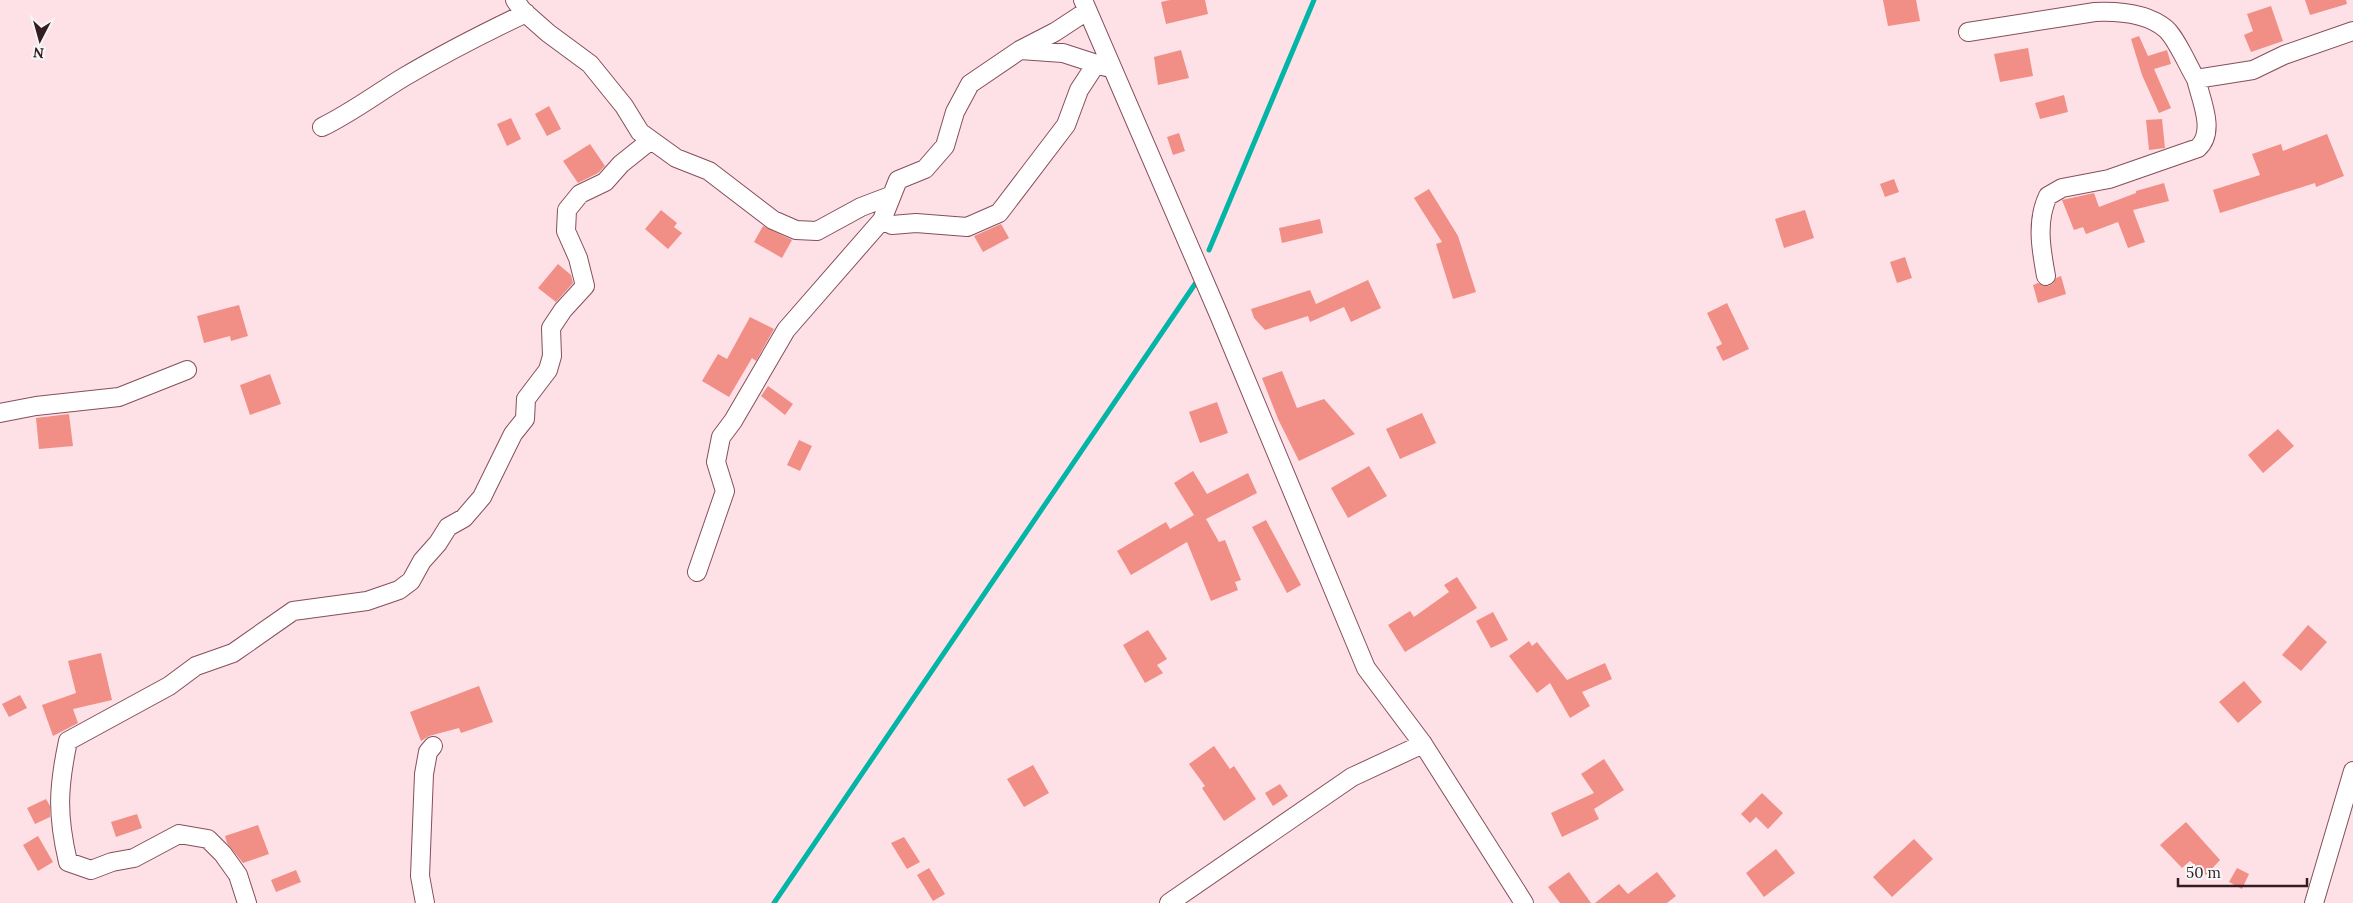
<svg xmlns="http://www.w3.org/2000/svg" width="2353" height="903" font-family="Lora,serif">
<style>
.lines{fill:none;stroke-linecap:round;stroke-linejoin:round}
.stream{stroke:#03b5a7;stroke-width:5}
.building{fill:#f18e86}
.street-casing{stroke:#864e5b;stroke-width:20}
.street{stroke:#fff;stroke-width:18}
</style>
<rect width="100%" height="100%" fill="#fde1e6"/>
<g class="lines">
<path class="stream" d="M1209 250 1314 0
M774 903 1195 284"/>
</g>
<path class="building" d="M1170 0H1205L1208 14 1166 24 1161 2Z
M1883 0H1916L1920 21 1888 26Z
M2305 0H2346L2347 4 2310 15Z
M2271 6 2283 41 2251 52 2244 35 2253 31 2247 14Z
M2139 36 2148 56 2167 50 2171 64 2154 69 2171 108 2159 113 2142 75 2131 39Z
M2028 48 2033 76 2000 82 1994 54Z
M1181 50 1189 78 1158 85 1154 57Z
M2064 95 2068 112 2040 119 2035 103Z
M549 106 561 129 547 136 535 114Z
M511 118 521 139 507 146 497 124Z
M2162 119 2165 148 2149 150 2146 120Z
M1179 133 1185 151 1173 155 1167 137Z
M2327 134 2344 176 2316 187 2315 183 2220 213 2213 190 2260 175 2252 154 2281 144 2283 151Z
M590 144 605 166 598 173 578 183 563 161Z
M1894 179 1899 192 1885 197 1880 184Z
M2164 183 2169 201 2133 210 2145 242 2128 248 2118 222 2086 234 2083 227 2074 230 2062 200 2094 193 2099 207 2136 193V191Z
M1429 189 1458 236 1476 292 1453 299 1436 244 1442 242 1414 198Z
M661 210 677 223 674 227 682 233 668 249 645 229Z
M1805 210 1814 238 1784 248 1775 219Z
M1320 219 1323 233 1282 243 1279 228Z
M1001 224 1009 238 983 252 974 236Z
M763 226 792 240 782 258 754 242Z
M1905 257 1912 278 1897 283 1890 262Z
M558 264 571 275 573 283 556 302 538 288Z
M2061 276 2066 294 2038 303 2033 285 2038 283 2048 286 2053 284 2056 278Z
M1368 280 1381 308 1351 322 1344 307 1310 322 1308 316 1265 330 1254 318 1251 309 1310 290 1316 304Z
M1727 303 1749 349 1723 361 1716 347 1722 344 1707 313Z
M239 305 248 336 231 341 230 336 204 343 197 316Z
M750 317 774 329 756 361 752 358 729 397 702 381 718 354 727 359Z
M1282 371 1297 408 1324 399 1355 434 1299 461 1278 419 1262 378Z
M270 374 281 404 250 415 240 385Z
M768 386 793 404 785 415 761 396Z
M1217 402 1228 433 1200 443 1189 412Z
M1422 413 1436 443 1400 459 1386 429Z
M69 414 73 446 39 449 36 418Z
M2278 429 2294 446 2263 473 2248 455Z
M799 440 812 446 800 471 787 465Z
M1369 466 1387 496 1348 518 1331 488Z
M1193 471 1207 494 1248 473 1257 493 1206 519 1219 542 1225 540 1241 580 1235 582 1238 590 1211 601 1187 542 1131 575 1117 551 1166 522 1170 529 1194 515 1174 483Z
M1266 520 1301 585 1287 593 1252 527Z
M1457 577 1477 608 1405 652 1388 625 1410 611 1414 617 1449 592 1444 585Z
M1493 612 1508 640 1491 648 1476 621Z
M2308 625 2327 642 2301 671 2282 655Z
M1148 630 1167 659 1157 665 1163 673 1145 683 1123 645Z
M1529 641 1532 646 1537 642 1567 680 1605 663 1612 679 1582 692 1590 706 1570 718 1550 683 1537 693 1509 656Z
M101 653 112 700 73 709 78 723 53 736 42 705 76 693 68 661Z
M2244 681 2262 702 2238 723 2219 702Z
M479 686 493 722 461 733 459 728 429 736 421 741 410 712Z
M20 695 27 708 9 717 2 704Z
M1214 746 1230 769 1234 766 1256 799 1224 821 1202 788 1205 786 1189 764Z
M1604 759 1624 790 1594 809 1599 819 1562 837 1551 813 1594 793 1581 774Z
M1033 765 1049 793 1024 807 1007 779Z
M1280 784 1288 796 1273 806 1265 793Z
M1762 793 1783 813 1768 829 1756 817 1750 823 1741 814Z
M46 799 50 806V817L35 824 27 808Z
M137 814 142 828 116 837 111 822Z
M2186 822 2220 860 2206 875 2190 861 2182 868 2160 845Z
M258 825 269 854 243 863 227 843 225 836Z
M38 836 53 862 38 871 23 845Z
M904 837 920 862 907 869 891 843Z
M1914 839 1933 859 1892 897 1873 877Z
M1776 849 1795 873 1764 897 1746 873Z
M929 868 945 894 933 901 917 875Z
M2237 868 2249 874 2242 889 2229 882Z
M296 870 301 882 276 892 271 880Z
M1569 872 1591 903H1560L1548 887Z
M1657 872 1676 896 1667 903H1595L1619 884 1628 894Z"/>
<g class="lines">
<g class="street-casing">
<path id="street" d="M515 0 522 10 548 33 590 64 624 106 640 132 676 158 709 171 773 220 796 230 817 231 861 207 890 196
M1083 0 1219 315 1366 668 1423 744 1524 903
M1968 32 2095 12C2119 11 2147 13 2166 29 2177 39 2188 66 2196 79L2253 70 2284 55 2353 31
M1020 50 1063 53 1106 67
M322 127C351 113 376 94 404 77 443 54 484 33 526 13
M882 220 892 225 916 223 967 227 999 213 1066 125 1079 90 1096 64
M2046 276C2041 249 2036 221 2048 196L2062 188 2109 179 2198 148C2216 132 2201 100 2196 79
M0 413 36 406 119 397 187 370
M697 572 725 491 716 462 721 437 733 421 786 330 882 220 898 180 925 169 945 146 955 112 970 84 1020 50 1055 32 1087 11
M247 903 238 875 223 854 208 839 179 834 134 858 112 862 91 870 68 862C57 815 58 788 68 741L169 686 196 666 233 653 293 611 367 601 399 590 411 581 422 561 438 543 448 527 464 518 482 497 513 434 525 419 526 399 548 370 552 356 551 328 563 310 585 286 578 258 566 231 567 210 580 194 605 182 621 164 651 140
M425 903 420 876 424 774 428 752 433 746
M1169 903 1352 777 1423 744
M2314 903 2353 771"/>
</g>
<use href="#street" class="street"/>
</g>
<g transform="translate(40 40) rotate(186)" stroke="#f6f6f6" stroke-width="4" paint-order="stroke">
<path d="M0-4L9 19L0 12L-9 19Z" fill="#341c22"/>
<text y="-8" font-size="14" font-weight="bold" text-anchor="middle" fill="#341c22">N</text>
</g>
<path d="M2178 878v8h129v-8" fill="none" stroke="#341c22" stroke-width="2.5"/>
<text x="2186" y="878" font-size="15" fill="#341c22" stroke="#f6f6f6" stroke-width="4" paint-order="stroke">50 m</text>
</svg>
